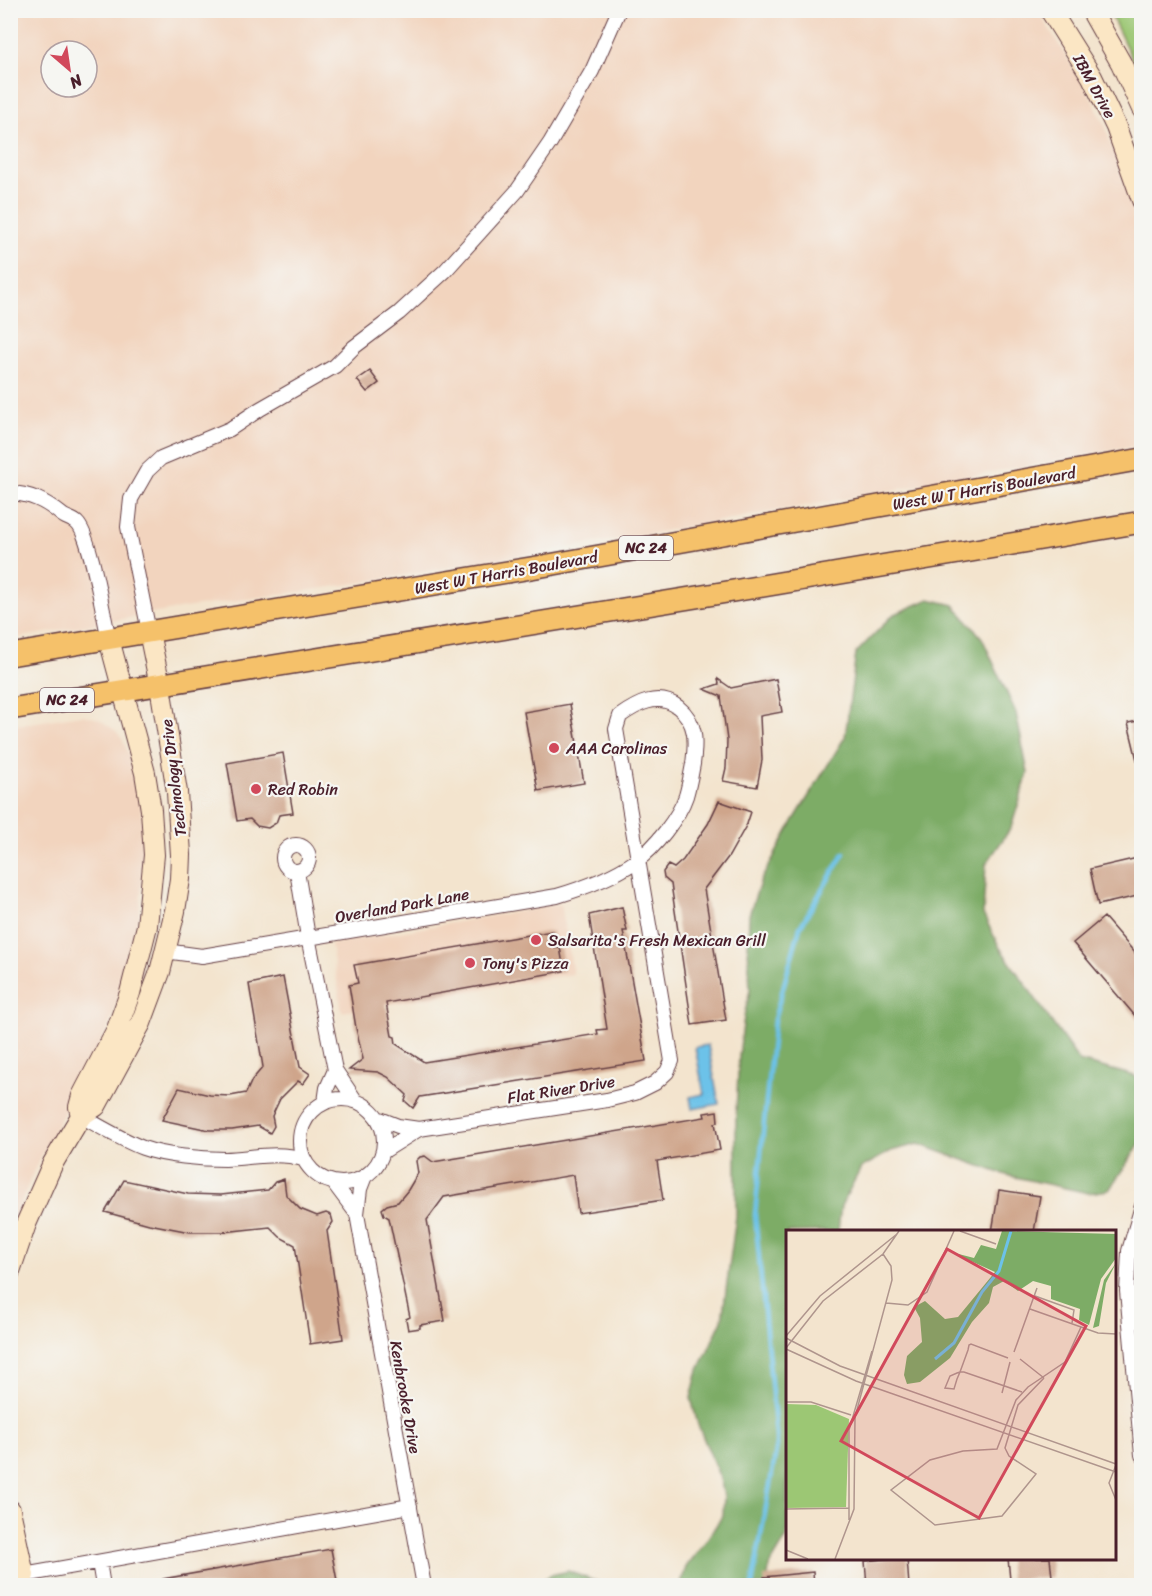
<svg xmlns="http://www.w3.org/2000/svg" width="1152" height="1596" font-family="Sriracha,sans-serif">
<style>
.built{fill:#f2d4be;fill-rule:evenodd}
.green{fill:#9cc774;stroke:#737350;stroke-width:1.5}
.forest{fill:#7dac66;stroke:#646648;stroke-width:1.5}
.water{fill:#6cc2e9;stroke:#5b708a;stroke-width:1.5}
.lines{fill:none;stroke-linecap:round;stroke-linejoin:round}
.stream{stroke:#6cc2e9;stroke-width:4.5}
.building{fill:#cfa58b}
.street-casing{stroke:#633d43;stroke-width:16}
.secondary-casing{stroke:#633d43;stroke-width:22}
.primary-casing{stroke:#633d43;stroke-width:24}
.street{stroke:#fff;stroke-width:14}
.secondary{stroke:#fbe6c4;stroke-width:20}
.primary{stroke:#f5c16b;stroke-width:21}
.poi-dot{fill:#d1495b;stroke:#f6f6f2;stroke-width:2}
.labels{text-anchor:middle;stroke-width:4.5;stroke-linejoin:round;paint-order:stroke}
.shield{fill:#f6f6f2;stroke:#7e6067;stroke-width:1.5}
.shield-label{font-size:15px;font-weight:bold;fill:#4a1f2b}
.street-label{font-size:16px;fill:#4a1f2b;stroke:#f6f6f2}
.poi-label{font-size:16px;fill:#4a1f2b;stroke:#f6f6f2;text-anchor:start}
.inset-river{fill:none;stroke:#6cc2e9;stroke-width:3}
.inset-road{fill:none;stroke:#af958d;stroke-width:1.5}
.view{fill:#d1495b;fill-opacity:0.15;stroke:#d1495b;stroke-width:3}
.inset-edge{fill:none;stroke:#4a1f2b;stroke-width:3}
</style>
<rect width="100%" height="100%" fill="#f6f6f2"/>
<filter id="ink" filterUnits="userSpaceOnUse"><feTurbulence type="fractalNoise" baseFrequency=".0167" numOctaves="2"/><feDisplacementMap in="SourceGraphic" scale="12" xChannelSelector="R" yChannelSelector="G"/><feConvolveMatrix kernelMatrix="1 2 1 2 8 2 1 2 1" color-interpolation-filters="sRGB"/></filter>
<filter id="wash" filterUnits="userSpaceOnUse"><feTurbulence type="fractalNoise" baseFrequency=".008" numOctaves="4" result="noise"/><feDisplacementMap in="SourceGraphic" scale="24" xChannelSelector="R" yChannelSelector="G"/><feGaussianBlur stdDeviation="1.35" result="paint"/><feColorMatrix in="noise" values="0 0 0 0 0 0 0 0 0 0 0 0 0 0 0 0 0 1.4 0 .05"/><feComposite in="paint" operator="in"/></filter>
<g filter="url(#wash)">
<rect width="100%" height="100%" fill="#f3e4ce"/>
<path class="built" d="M11 11H1038L1087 90 1105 126 1130 201 1141 250V445L648 534 345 585 184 608 11 639ZM51 51H87V87H51Z
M82 715 99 719 116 731 122 739 131 761 140 795 145 848 138 926 125 980 108 1028 35 1168 11 1227V726Z
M561 904 573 974 342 1012 331 944Z"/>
<path class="green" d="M1109 11H1141V78Z"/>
<path class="forest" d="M929 599 954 605 982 638 1016 713 1028 773 1011 828 986 864 983 914 1000 948 1079 1061 1135 1076 1141 1082V1142L1109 1190 1088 1193 1006 1175 918 1144 891 1151 861 1168 841 1206 838 1231 788 1232 787 1537 769 1567 767 1585 680 1586 686 1567 706 1541 723 1515 724 1496 720 1478 698 1425 691 1398 697 1374 722 1320 736 1216V1111L739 1056 744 1017 750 990 748 947 749 915 761 880 794 820 845 737 856 653 893 615Z
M568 1571 605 1585H534L551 1575Z"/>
<path class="water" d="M708 1045 719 1104 692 1109 690 1097 704 1094 695 1047Z"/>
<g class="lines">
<path class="stream" d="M752 1586 777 1445 755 1215 774 1020 800 927 844 853"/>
</g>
<g id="blocks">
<path class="building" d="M370 371 379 383 367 392 357 380Z
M718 679 731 688 776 679 782 712 760 716 762 760 757 787 723 781 726 768 727 740 721 696 704 689 719 684Z
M570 704 584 783 538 791 524 712Z
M1142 720V759L1137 760 1128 723Z
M283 753 293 813 279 815 276 823 268 828 257 826 250 819 237 821 227 763Z
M719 801 751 812 747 824 729 856 704 889 726 1020 692 1025 671 884 664 878 663 872 668 865 674 868 683 860 708 824Z
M1142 857V895L1098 905 1090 869Z
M622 907 627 931H623L646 1061 420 1097 413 1108 405 1101 407 1095 388 1077 378 1072 349 1070 363 1059 356 1028 349 985 358 983 354 965 552 931 555 948 560 947 564 971 386 1003 392 1036 395 1037 396 1044 424 1062 598 1034 597 1030 607 1029 589 915Z
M1104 917 1142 961V1024L1073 943Z
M283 977 300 1067 310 1074 303 1084 298 1081 280 1099 272 1116 274 1126 270 1133 258 1126 232 1130H209L162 1120 179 1088 210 1095 230 1096 246 1093 252 1080 263 1067 249 984Z
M717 1111 718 1122 715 1123 720 1150 657 1161 663 1200 578 1213 573 1175 444 1197 427 1220 445 1321 420 1325V1328L408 1330 406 1319 410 1317 389 1218 384 1215 382 1209 387 1205 398 1202 408 1190 418 1173 416 1161 420 1157 425 1156 433 1162 705 1117 704 1113Z
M284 1179 286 1195 300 1209 317 1216 326 1213 331 1215 333 1222 327 1231 343 1339 310 1344 295 1245 280 1237 270 1227 223 1232H190L149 1224 105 1212 124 1180 188 1194 221 1195 268 1190 275 1182Z
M999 1190 1040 1196 1034 1232H992Z
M331 1549 338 1586H163V1579Z
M892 1558H907L909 1586H867L865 1561Z
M1008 1558H1050L1052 1577 1010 1580Z
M813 1572 814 1586H765L764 1577Z"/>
</g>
</g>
<g filter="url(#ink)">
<use href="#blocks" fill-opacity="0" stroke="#633d43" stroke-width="1.5"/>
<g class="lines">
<g class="street-casing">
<path id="street" d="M10 493C31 494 45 501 61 514 65 518 73 519 77 523 91 536 103 616 109 639
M149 632 128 527 131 499 147 471 161 458 230 429 260 409 335 366 354 347 399 313 445 271 517 191 550 143 592 71 619 10
M283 858a13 13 0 1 1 26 0a13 13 0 1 1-26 0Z
M297 871 308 937 335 1070 355 1100
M165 951 202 956 557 896C584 888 613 877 636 861 655 848 679 817 686 796 689 786 691 775 693 764 696 741 697 722 678 707 658 692 637 704 620 716L616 729 672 1061 667 1072 655 1083 635 1093 607 1100 419 1129 398 1126 380 1119
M300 1141a42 42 0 1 1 84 0a42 42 0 1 1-84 0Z
M325 1102 327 1088 335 1070
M81 1116C101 1127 122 1140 143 1148 165 1156 202 1159 225 1159 252 1158 277 1151 303 1159
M384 1151 419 1129
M365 1176 360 1189 357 1214 424 1586
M333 1182 357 1214
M1142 1206 1129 1251 1127 1291 1142 1455
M99 1562 103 1586
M24 1575 410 1506"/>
</g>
<g class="secondary-casing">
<path id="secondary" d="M1050 10 1092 77 1116 127 1142 200
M1091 10 1121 63 1142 109
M81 1116 79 1107 82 1096 117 1029 130 993 147 926 154 855 151 810 145 773 109 639
M10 1271 26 1224 53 1163 81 1116 96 1106 141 1023 160 972 175 911 180 879 181 855 177 792 160 686 149 632
M10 1510 24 1575 10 1577"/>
</g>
<g class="primary-casing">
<path id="primary" d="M10 655 543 566 1142 459
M10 709 721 593 1142 522"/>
</g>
<use href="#street" class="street"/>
<use href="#secondary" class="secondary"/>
<use href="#primary" class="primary"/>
</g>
</g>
<g class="poi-dot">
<circle cx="554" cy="748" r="6"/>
<circle cx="256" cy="789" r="6"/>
<circle cx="536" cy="940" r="6"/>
<circle cx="470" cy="963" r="6"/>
</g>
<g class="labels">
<g class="shield">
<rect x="619" y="536" width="54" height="24" rx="4.5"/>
<rect x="40" y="688" width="54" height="24" rx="4.5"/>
</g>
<g class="shield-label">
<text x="646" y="553">NC 24</text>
<text x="67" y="705">NC 24</text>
</g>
<g class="street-label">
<text transform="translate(1095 86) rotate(61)" y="6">IBM Drive</text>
<text transform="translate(984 488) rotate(-10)" y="6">West W T Harris Boulevard</text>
<text transform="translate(506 572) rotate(-10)" y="6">West W T Harris Boulevard</text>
<text transform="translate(173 778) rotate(-97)" y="6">Technology Drive</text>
<text transform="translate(402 905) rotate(-10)" y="6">Overland Park Lane</text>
<text transform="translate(561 1089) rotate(-9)" y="6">Flat River Drive</text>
<text transform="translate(406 1397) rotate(80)" y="6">Kenbrooke Drive</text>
</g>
<g class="poi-label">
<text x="566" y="754">AAA Carolinas</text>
<text x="268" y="795">Red Robin</text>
<text x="548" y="946">Salsarita's Fresh Mexican Grill</text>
<text x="482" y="969">Tony's Pizza</text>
</g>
</g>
<g transform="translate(786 1230)">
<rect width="330" height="330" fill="#f3e4ce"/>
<path d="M0 174 30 175 63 189 60 277 0 278Z" fill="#9cc774"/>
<path d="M216 1 330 4V28L315 49 303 95 293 90 294 79 265 69V56L247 51 232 61 218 51 207 57 203 73 186 92 164 128 134 152 121 154 118 145 121 126 136 112 134 88 128 77 139 71 159 89 172 87 209 42 165 22 188 28 195 15 210 19ZM330 33 320 53 313 96 307 98 318 50Z" fill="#7dac66"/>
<path class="inset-river" d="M149 129 168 113 196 62 213 41 225 1"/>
<path class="inset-road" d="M174 1 210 14M249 66 288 80 286 93M100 73 122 75 141 62 168 1M244 79 312 103 330 104M0 106 34 66 111 4M0 108 54 136 330 234M0 118 37 71 97 24 113 1M0 119 70 151 330 242M228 122 251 58M222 128 185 114 183 115 182 120 174 142 171 149 168 159 159 158 164 146 171 143 174 142H178L236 162M234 129 258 148M258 148 232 175 219 218 223 226 250 244 216 286 149 295 105 260 144 230 177 221 211 219 230 170 242 157 279 132 295 97M216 163 224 132M0 172H25L65 185M330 190V209M330 235 323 253 330 270M330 244V264M0 279 63 278M63 290V200L86 121M0 320 22 329M49 329 68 279 69 187 106 50 105 36 97 24"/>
<path class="view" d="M161 19 300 96 193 288 55 211Z"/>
<rect width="330" height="330" class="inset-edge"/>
</g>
<rect width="1152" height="1596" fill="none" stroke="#f6f6f2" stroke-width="36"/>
<g transform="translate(69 69) rotate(151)"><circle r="28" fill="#f6f6f2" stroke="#b1a0a2" stroke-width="1.5"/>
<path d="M0-4.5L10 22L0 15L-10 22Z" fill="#d1495b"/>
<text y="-9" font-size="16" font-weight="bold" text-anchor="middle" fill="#4a1f2b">N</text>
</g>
</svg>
